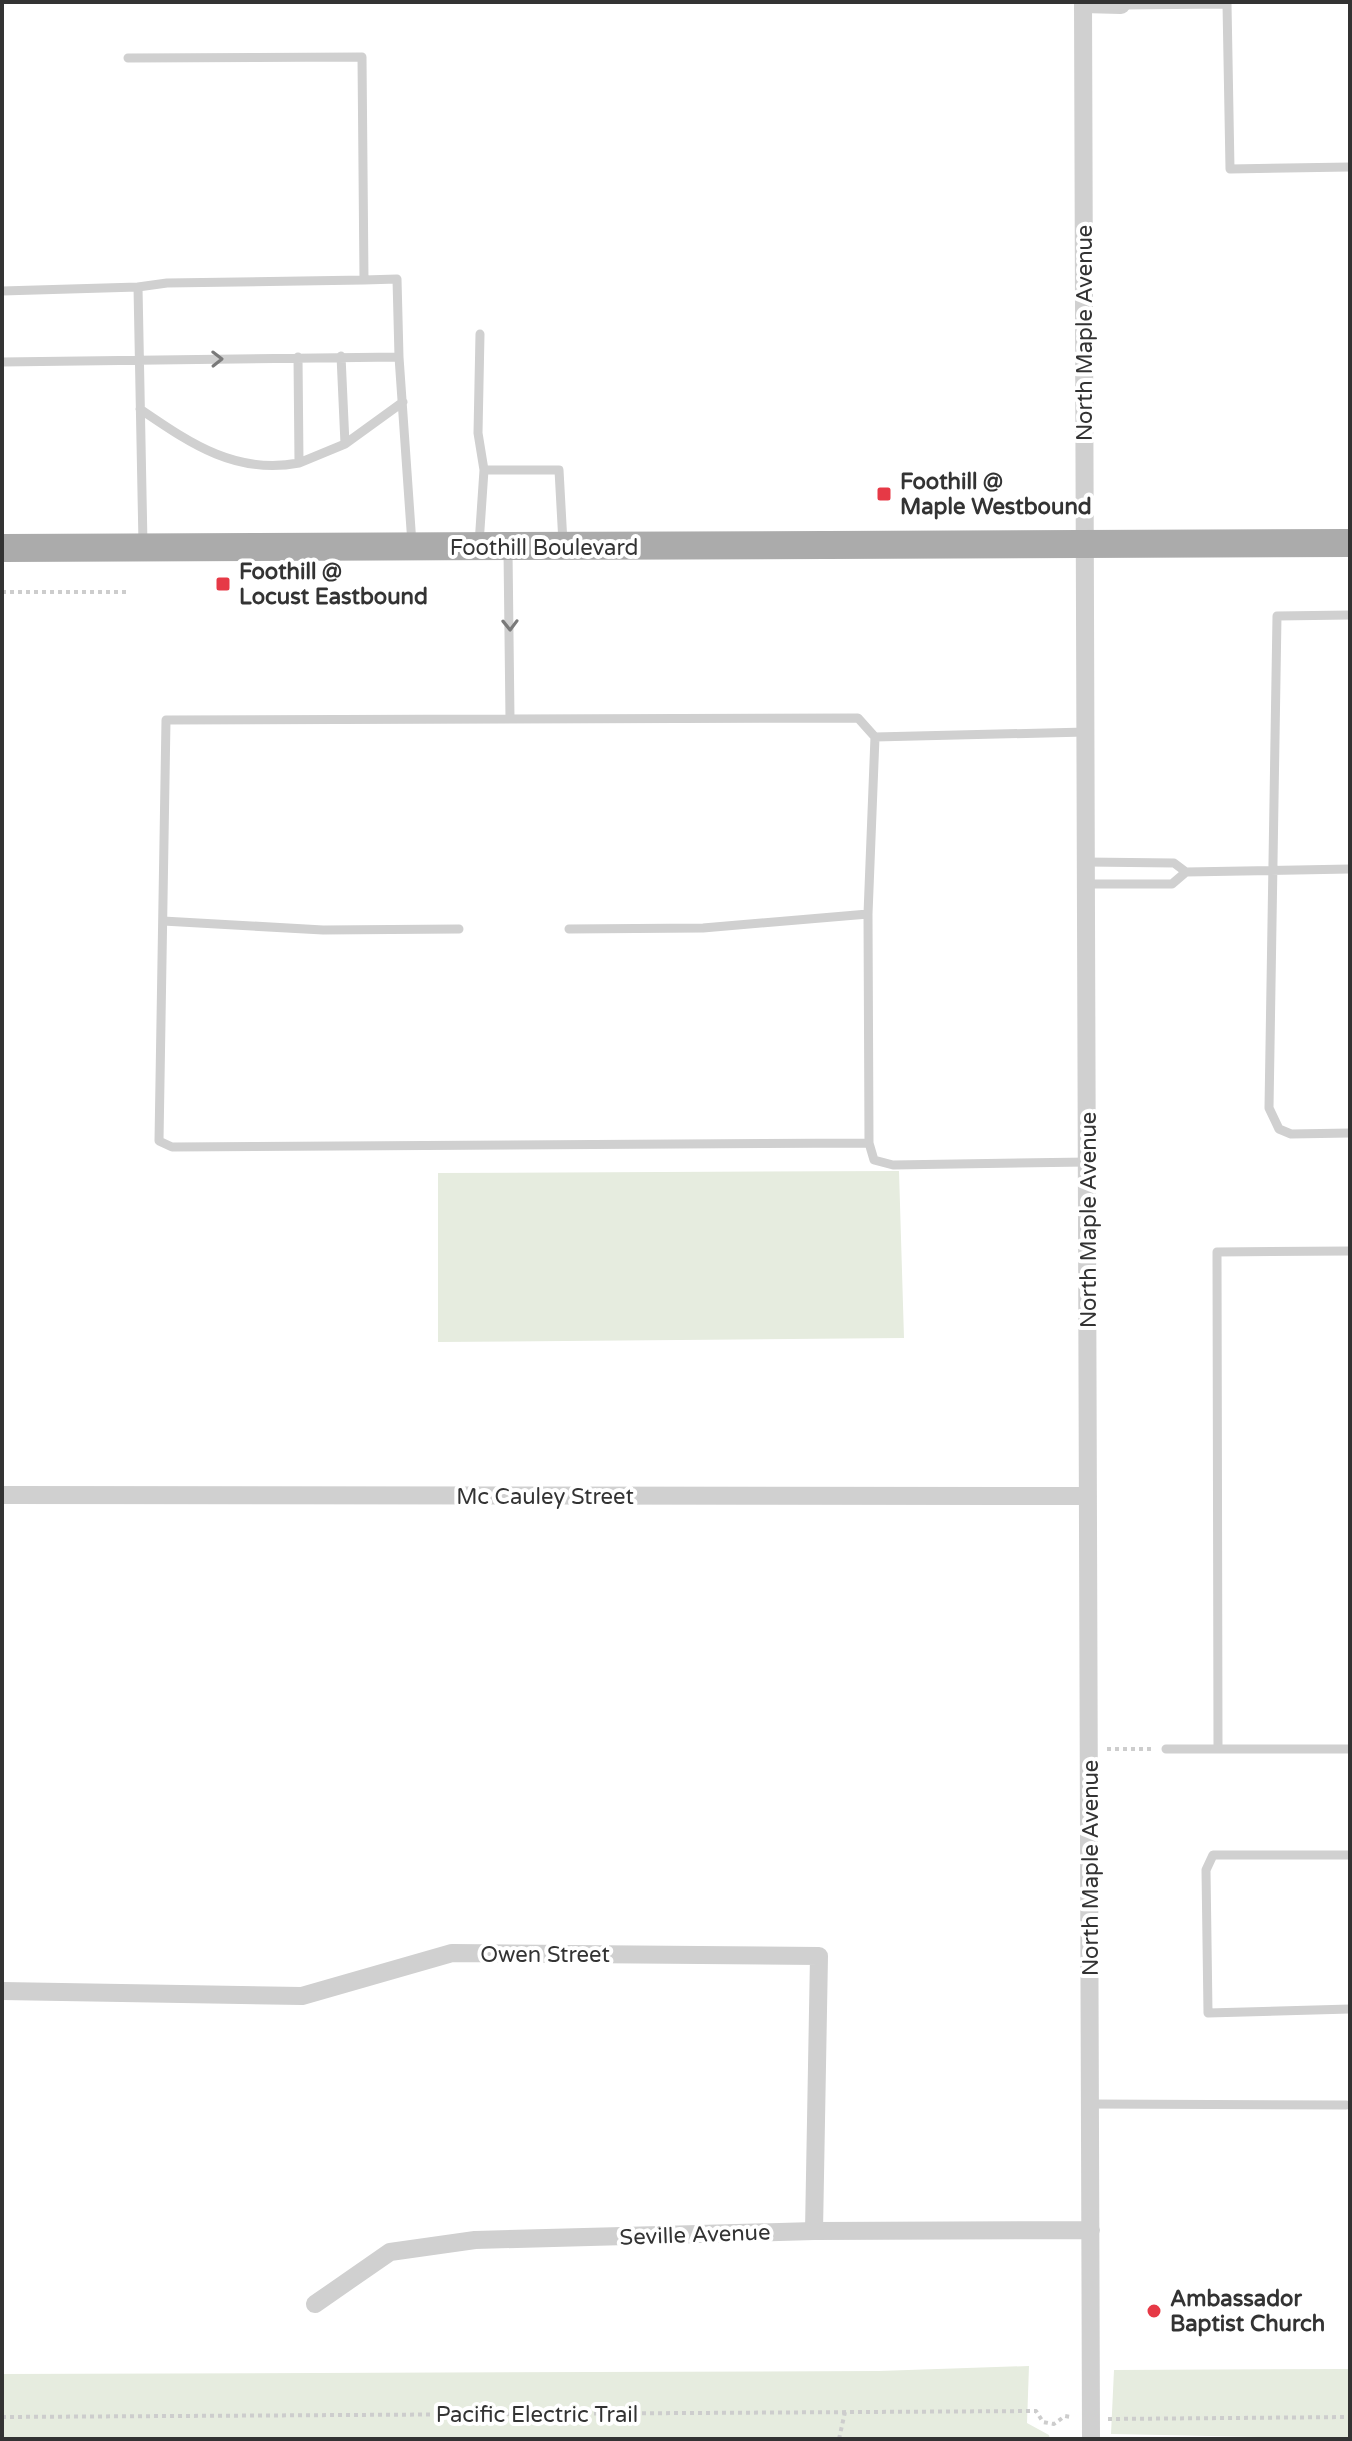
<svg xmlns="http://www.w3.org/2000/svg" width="1352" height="2441" font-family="'Varela Round',sans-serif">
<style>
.green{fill:#e6ecdf}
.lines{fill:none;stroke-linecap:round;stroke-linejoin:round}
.path{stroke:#cdcdcd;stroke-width:4;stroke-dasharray:4 4;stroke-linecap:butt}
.service{stroke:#d0d0d0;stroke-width:9}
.minor{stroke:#d0d0d0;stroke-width:18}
.primary{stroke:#ababab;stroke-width:28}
.oneway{stroke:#7a7a7a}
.poi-dot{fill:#e63946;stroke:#fff;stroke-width:3}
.labels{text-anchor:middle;stroke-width:8;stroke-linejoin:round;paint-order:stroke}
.street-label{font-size:22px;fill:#333;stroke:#fff}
.poi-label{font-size:22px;font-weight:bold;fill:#333;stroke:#fff;text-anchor:start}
</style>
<rect width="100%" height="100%" fill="#fff"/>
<path class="green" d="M899 1171 904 1338 438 1342V1173Z
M1029 2366 1027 2423 1049 2435 1050 2439H2V2374L879 2371Z
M1350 2369V2439L1111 2434 1114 2370Z"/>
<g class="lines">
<path class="path" d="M2 592H126
M1107 1749H1153
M2 2417 1036 2411 1043 2422 1054 2424 1065 2416 1071 2417
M1108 2419 1350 2417
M839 2439 845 2412"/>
<path class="service" d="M1121 5 1227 4 1230 169 1350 167
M128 58 362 57 364 280 167 283 138 287
M364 280 397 279 399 357
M2 291 138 287 143 544
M341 356 345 444 403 402
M298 357 299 463 345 444
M2 362 399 357 412 544
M140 409C190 443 235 475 299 463
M484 470H559L563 543
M479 544 484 470 478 433 480 334
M508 551 510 719
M1350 615 1277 616 1269 1108 1279 1129 1291 1134 1350 1133
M1086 862 1174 863 1186 872
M1087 884H1172L1186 872 1350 869
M868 914 875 737
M163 921 323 930 459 929
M569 929 703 928 868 914 869 1143 874 1160 893 1165 1088 1162
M869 1143 172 1147 159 1141 166 720 858 718 875 737 1086 732
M1166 1749H1350
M1218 1749 1217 1252 1350 1251
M1350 1855H1213L1206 1870 1208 2013 1350 2009
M1091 2104 1346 2105"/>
<path class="minor" d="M1083 2 1091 2439
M1083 4 1121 5
M2 1495 1088 1496
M2 1991 302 1996 452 1953 819 1956 814 2231
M315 2304 390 2252 475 2240 814 2231 1091 2230"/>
<path class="primary" d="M2 548 1350 543"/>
</g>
<defs><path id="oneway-chevron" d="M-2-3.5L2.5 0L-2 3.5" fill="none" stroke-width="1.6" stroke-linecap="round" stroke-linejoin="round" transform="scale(2)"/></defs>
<g class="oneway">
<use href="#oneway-chevron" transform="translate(217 359) rotate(-1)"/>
<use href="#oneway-chevron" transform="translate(510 625) rotate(89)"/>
</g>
<g class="poi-dot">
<rect x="876" y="486" width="16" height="16" rx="4"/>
<rect x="215" y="576" width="16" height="16" rx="4"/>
<circle cx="1154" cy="2311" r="8"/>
</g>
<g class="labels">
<g class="street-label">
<text transform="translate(1084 333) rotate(-90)" y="8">North Maple Avenue</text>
<text x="544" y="555">Foothill Boulevard</text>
<text transform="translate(1088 1220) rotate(-90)" y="8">North Maple Avenue</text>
<text x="545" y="1504">Mc Cauley Street</text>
<text transform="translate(1090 1868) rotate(-90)" y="8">North Maple Avenue</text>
<text x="545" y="1962">Owen Street</text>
<text transform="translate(695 2234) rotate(-2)" y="8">Seville Avenue</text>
<text x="537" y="2422">Pacific Electric Trail</text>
</g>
<g class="poi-label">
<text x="900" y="489">Foothill @<tspan x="900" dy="25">Maple Westbound</tspan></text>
<text x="239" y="579">Foothill @<tspan x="239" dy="25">Locust Eastbound</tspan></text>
<text x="1170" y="2306">Ambassador<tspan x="1170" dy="25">Baptist Church</tspan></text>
</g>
</g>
<rect width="1352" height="2441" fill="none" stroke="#333333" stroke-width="8"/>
</svg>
